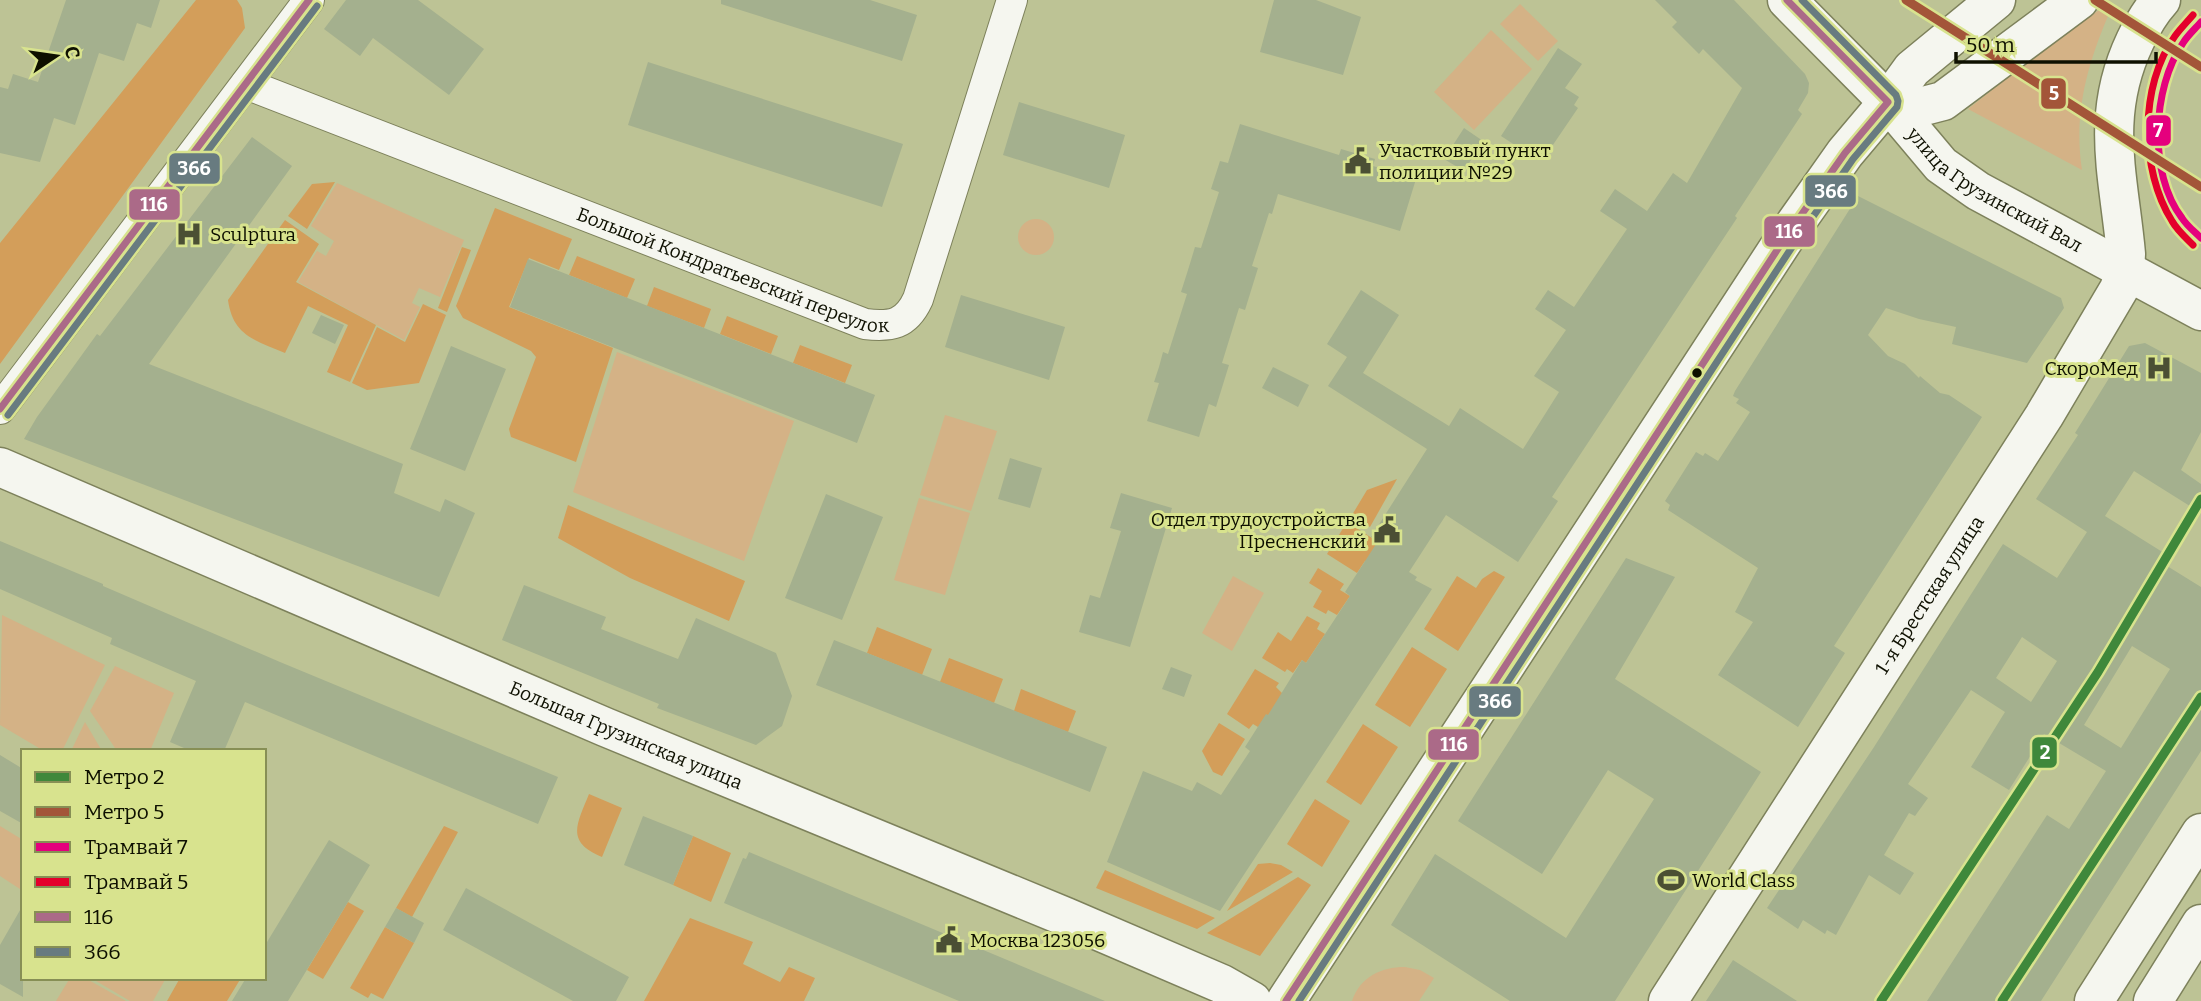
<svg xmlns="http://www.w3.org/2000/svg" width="2201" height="1001" font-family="Bitter,serif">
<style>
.green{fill:#d4b286}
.forest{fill:#d39e5a}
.building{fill:#a4b08e;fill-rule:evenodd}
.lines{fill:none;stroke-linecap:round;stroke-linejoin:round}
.street-casing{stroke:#7d815b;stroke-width:32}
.secondary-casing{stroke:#7d815b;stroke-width:41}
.primary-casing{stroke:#7d815b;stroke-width:41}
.street{stroke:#f5f6ef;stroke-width:30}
.secondary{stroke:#f5f6ef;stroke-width:38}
.primary{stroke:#f5f6ef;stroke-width:38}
.bus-1-casing{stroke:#d8e38e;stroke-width:12}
.bus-2-casing{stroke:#d8e38e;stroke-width:12}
.bus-1{stroke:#ab6a88;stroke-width:7}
.bus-2{stroke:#687b80;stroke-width:7}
.tram-1-casing{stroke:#d8e38e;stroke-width:12}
.tram-2-casing{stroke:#d8e38e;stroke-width:12}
.tram-1{stroke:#e5007d;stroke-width:7}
.tram-2{stroke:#e4002b;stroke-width:7}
.metro-1-casing{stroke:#d8e38e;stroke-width:14}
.metro-2-casing{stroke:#d8e38e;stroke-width:14}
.metro-1{stroke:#3f883b;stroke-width:9}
.metro-2{stroke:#a35539;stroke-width:9}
.bus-dot{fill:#0e1000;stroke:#d8e38e;stroke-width:2.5}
.labels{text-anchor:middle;stroke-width:6;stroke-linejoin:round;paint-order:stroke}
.poi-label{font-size:19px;fill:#0e1000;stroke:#d8e38e;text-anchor:start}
.street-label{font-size:19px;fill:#0e1000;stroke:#d8e38e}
.line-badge{stroke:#d8e38e;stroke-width:2.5}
.badge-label{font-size:19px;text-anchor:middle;font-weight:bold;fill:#fff}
</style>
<rect width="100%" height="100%" fill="#bdc395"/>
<path class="green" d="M1520 4 1558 41 1538 61 1500 24Z
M2106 5 2111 4V9C2088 62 2073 112 2082 170L1968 109 2036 55Z
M1491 30 1532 69 1474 130 1434 92Z
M337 183 464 240 440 297 419 288 412 303 420 307 404 340 298 282 317 251 326 256 334 241 311 226Z
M1018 237a18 18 0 1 1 36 0a18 18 0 1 1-36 0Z
M617 352 794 421 744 561 573 492Z
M945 415 997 431 971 511 920 495Z
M919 498 970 513 945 595 894 580Z
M1233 576 1264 593 1232 651 1202 633Z
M2 615 105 665 62 751H44L0 725Z
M115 666 174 693 150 751H117L90 711Z
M85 722 102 751H71Z
M0 826 23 840V884L20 889 0 876Z
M1405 967 1420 970 1434 978 1419 1001H1352C1360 977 1381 967 1405 967Z
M70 978H85L126 1001H56Z
M91 978H166L153 1001H130Z"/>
<path class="forest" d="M196 0H237L242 8 245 28 0 364V243Z
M335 182 307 229 288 216 312 184Z
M495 208 572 239 559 270 529 258 509 307 613 348 576 462 511 437 509 429 536 357 531 351 463 318 456 306Z
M285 220 319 244 296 282 376 325 350 382 327 372 348 325 308 306 285 353C255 340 233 336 228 300Z
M462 247 471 250 447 312 438 308Z
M577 256 635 279 627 298 569 275Z
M654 287 711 309 704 328 647 306Z
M423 304 446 315 419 383 367 390 352 383 377 327 405 342Z
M727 316 778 336 771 354 720 334Z
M800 345 852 365 845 383 793 363Z
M1397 479 1370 527 1352 515 1367 490Z
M568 505 745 581 729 621 630 578 558 538Z
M1347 522 1383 545 1371 564 1365 561 1357 573 1327 554Z
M1318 568 1344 584 1340 590 1350 596 1337 615 1328 610 1326 614 1313 607 1322 591 1309 583Z
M1494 571 1505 577 1458 651 1424 629 1457 576 1476 588 1482 579Z
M1307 616 1320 623 1317 629 1325 634 1306 663 1302 660 1293 673 1287 669 1285 672 1262 658 1278 632 1291 641Z
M877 627 932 649 922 675 867 653Z
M1412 647 1447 669 1410 727 1375 705Z
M949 658 1003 679 994 703 940 682Z
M1255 669 1279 683 1276 687 1285 696 1258 727 1253 724 1249 729 1227 714Z
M1021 689 1076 711 1068 732 1014 711Z
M1219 723 1245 739 1222 776 1213 772 1202 751Z
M1363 724 1398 747 1361 805 1326 782Z
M589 794 622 808 602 857C565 842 577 824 589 794Z
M1315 799 1350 821 1322 867 1287 844Z
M444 826 458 832 412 917 396 908Z
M693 836 731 853 711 902 673 885Z
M1270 863 1281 865 1293 872 1227 911 1258 864Z
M1105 870 1215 918 1197 929 1096 888Z
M1298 877 1311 885 1260 956 1207 933Z
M348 902 364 911 323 979 307 970Z
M690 918 753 942 743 964 780 982 789 967 815 978 804 1001H644Z
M385 927 414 943 383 999 371 993 368 998 350 988Z
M180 978H241L227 1001H167Z"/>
<path class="building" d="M66 0H160L151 28 137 23 124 61 99 53 75 125 54 118 40 162 0 153V87L8 89 13 74 38 82Z
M346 0H418L484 49 449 95 373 38 360 56 324 29Z
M721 0H870L917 15 902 61 721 4Z
M1274 0H1316L1361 17 1343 75 1260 52Z
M1655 0H1734L1805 74 1809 83 1808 93 1798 110 1802 114 1735 216 1737 218 1552 497 1558 501 1518 562 1446 515 1409 572 1417 577 1415 580 1432 589 1220 911 1107 862 1143 771 1192 791 1197 782 1221 795 1250 751 1245 747 1266 714 1268 715 1302 660 1306 663 1350 596 1345 592 1378 541 1371 537 1427 449 1328 386 1347 357 1327 344 1361 290 1399 315 1363 373 1449 426 1460 408 1523 449 1559 392 1534 376 1566 330 1535 309 1548 290 1574 307 1627 229 1600 211 1615 189 1647 211 1673 173 1687 183 1742 88 1703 49 1699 54 1672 27 1677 22Z
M1558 48 1582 64 1565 88 1579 97 1574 105 1578 108 1544 158 1524 145 1521 149 1501 136Z
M648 62 903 144 882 207 628 125Z
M1019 102 1125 135 1109 188 1003 155Z
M1240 124 1339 155 1341 149 1375 159 1373 166 1416 179 1400 231 1278 194 1272 214 1269 213 1252 266 1258 268 1245 310 1239 308 1222 363 1229 365 1216 407 1209 404 1199 437 1147 421 1159 383 1154 382 1159 367 1163 352 1168 354 1187 294 1181 292 1188 270 1195 247 1201 248 1219 192 1211 189 1220 161 1228 163Z
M1464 128 1483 141 1464 171 1444 159Z
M252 137 292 166 149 364 403 464 394 493 440 512 445 499 475 513 439 597 24 439 37 417 97 334 100 336Z
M1858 196 2061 298 2064 308 2027 363 1952 344 1956 327 1919 319 1886 308 1868 335 1888 356 1905 364 1919 378 1920 376 1940 393 1949 395 1982 417 1834 646 1845 653 1798 727 1718 675 1753 622 1735 612 1758 568 1668 510 1670 505 1665 501 1696 452 1703 456 1705 453 1718 461 1750 412 1736 403 1739 399 1733 396 1735 391Z
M528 259 875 395 857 443 510 307Z
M961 295 1065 327 1049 380 945 347Z
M321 315 344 325 335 344 312 333Z
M2145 343 2201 373V432L2181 470 2201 484V513L2134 471 2105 516 2164 553 2159 561 2201 587V751L2041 1001H1927L2047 815 2069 829 2106 771 2044 734 2009 790 1971 767 2005 712 1971 690 1908 784 1928 798 1915 816 1909 813 1884 855 1914 873 1900 895 1869 875 1836 935 1827 930 1825 934 1803 920 1798 929 1767 908 1874 747 2003 544 2057 578 2087 532 2036 499 2078 435 2075 433 2129 346ZM2022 637 2057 661 2031 702 1996 678ZM2132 646 2170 669 2121 748 2084 725Z
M451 346 506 369 465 471 410 449Z
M1273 367 1309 385 1298 407 1262 388Z
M1010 458 1042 468 1030 508 998 499Z
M1121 493 1172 508 1130 647 1079 632 1090 595 1100 598 1112 560 1121 531 1110 528Z
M826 494 883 517 842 620 785 598Z
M0 541 103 584V586L280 662 558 777 538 824 245 702 224 751H191L170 742 196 681 110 644 112 638 0 589Z
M1626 558 1675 577 1615 679 1761 772 1615 1001H1510L1391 925 1435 854 1566 938 1654 799 1608 770 1542 874 1458 821Z
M524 585 606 617 601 629 678 659 696 618 776 653 792 696 782 726 756 745 657 708 659 704 502 640Z
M834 640 1107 747 1090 792 816 685Z
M1171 667 1192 675 1184 697 1162 689Z
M0 755 23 769V824L0 811Z
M643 816 693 836 673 885 624 865Z
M329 840 370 865 348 902 288 1001H232L246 978H264V947Z
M749 852 1105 1001H959L724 903 743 858 746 859Z
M466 888 629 977 616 1001H573L443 930Z
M23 905V997L0 984V945Z
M396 908 424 923 414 943 385 927Z
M1733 960 1797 1001H1706Z"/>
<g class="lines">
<g class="street-casing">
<g id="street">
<path id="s1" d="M246 84 865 324C891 327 906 325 918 299L1012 0"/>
<path d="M0 409 309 0"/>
</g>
</g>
<g class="secondary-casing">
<g id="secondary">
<path id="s2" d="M1787 0 1888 102 1941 165 1978 191 2201 311"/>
<path d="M1888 102 1916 108 1943 101 2079 0"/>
<path id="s3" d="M0 467 605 727 1066 917 1222 984 1252 1001"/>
<path d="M1286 1001 1785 238 1845 153 1888 102 1912 69 1996 0"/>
<path id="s4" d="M1668 1001 2044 416 2119 289 2125 270 2126 254C2119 176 2099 117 2135 41 2142 26 2150 12 2161 0"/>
</g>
</g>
<g class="primary-casing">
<path id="primary" d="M2094 1001 2201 833
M2153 1001 2201 924"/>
</g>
<use href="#street" class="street"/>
<use href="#secondary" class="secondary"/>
<use href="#primary" class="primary"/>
<g class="bus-1-casing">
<path id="bus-1" d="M0 409 309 0
M1286 1001 1785 238 1845 153 1888 102 1787 0"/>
</g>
<g class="bus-2-casing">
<path id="bus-2" d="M8 415 317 6
M1299 1001 1794 244 1853 159 1897 107 1898 101 1896 95 1802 0"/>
</g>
<use href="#bus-1" class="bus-1"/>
<use href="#bus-2" class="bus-2"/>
<g class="tram-1-casing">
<path id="tram-1" d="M2201 22C2195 29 2188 35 2183 43 2152 88 2148 174 2182 218 2187 226 2195 232 2201 238"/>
</g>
<g class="tram-2-casing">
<path id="tram-2" d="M2193 15C2187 22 2181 28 2175 36 2139 86 2140 170 2172 221 2177 230 2186 238 2193 245"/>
</g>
<use href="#tram-1" class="tram-1"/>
<use href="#tram-2" class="tram-2"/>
<g class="metro-1-casing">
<path id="metro-1" d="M1881 1001 2098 672 2201 499
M2002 1001 2201 697"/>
</g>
<g class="metro-2-casing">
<path id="metro-2" d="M1906 0 2201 187
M2095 0 2201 67"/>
</g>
<use href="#metro-1" class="metro-1"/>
<use href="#metro-2" class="metro-2"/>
</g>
<defs>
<g id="civic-bare" transform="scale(2.1)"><path d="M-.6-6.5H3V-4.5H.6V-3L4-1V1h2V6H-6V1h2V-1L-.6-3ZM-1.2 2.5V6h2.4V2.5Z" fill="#4b4f34" stroke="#d8e38e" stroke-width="2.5" paint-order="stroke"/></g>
<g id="hospital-bare" transform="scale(2.1)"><path d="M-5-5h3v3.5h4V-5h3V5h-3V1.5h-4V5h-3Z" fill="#4b4f34" stroke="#d8e38e" stroke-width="2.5" paint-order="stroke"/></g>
<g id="stadium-bare" transform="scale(2.1)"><path d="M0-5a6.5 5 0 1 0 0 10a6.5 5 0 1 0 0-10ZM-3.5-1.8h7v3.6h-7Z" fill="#4b4f34" stroke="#d8e38e" stroke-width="2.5" paint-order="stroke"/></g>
</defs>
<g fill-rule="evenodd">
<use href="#civic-bare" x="1358" y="161"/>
<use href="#hospital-bare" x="189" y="234"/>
<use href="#hospital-bare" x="2159" y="368"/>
<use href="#civic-bare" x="1387" y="530"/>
<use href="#stadium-bare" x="1671" y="880"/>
<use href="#civic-bare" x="949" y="940"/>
</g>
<circle class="bus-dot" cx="1697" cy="373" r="6"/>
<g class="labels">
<g class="poi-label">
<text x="1379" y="157">Участковый пункт<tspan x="1379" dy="22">полиции №29</tspan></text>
<text x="210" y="241">Sculptura</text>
<text x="2138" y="375" text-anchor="end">СкороМед</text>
<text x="1366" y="526" text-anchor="end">Отдел трудоустройства<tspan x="1366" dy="22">Пресненский</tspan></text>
<text x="1692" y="887">World Class</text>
<text x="970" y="947">Москва 123056</text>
</g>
<g class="street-label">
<text dy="7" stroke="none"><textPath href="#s2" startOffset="284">улица Грузинский Вал</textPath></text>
<text dy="7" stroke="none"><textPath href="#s1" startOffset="522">Большой Кондратьевский переулок</textPath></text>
<text dy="7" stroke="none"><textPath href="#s4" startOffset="483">1-я Брестская улица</textPath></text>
<text dy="7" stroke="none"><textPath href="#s3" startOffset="681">Большая Грузинская улица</textPath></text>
</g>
</g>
<g class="line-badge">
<rect x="2040" y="77" width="27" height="33" rx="7" fill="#a35539"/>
<rect x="2145" y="114" width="27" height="33" rx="7" fill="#e5007d"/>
<rect x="168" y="152" width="53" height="33" rx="7" fill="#687b80"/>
<rect x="1804" y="174" width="53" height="34" rx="7" fill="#687b80"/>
<rect x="128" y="188" width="53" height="33" rx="7" fill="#ab6a88"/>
<rect x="1763" y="215" width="53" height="33" rx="7" fill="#ab6a88"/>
<rect x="1468" y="685" width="54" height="33" rx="7" fill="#687b80"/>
<rect x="1427" y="728" width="53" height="33" rx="7" fill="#ab6a88"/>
<rect x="2031" y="736" width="27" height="33" rx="7" fill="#3f883b"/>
</g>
<g class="badge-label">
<text x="2054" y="100">5</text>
<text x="2158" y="137">7</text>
<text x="194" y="175">366</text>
<text x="1831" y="198">366</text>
<text x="154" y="211">116</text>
<text x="1789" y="238">116</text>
<text x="1495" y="708">366</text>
<text x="1454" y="751">116</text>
<text x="2045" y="759">2</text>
</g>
<rect x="21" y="749" width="245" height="231" fill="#d8e38e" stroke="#878f55" stroke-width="2"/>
<rect x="35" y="772" width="35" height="10" fill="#3f883b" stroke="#878f55" stroke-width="2"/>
<text x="84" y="784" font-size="21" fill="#0e1000">Метро 2</text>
<rect x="35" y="807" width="35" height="10" fill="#a35539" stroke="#878f55" stroke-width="2"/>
<text x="84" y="819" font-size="21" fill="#0e1000">Метро 5</text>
<rect x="35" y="842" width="35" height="10" fill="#e5007d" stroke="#878f55" stroke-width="2"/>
<text x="84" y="854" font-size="21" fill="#0e1000">Трамвай 7</text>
<rect x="35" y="877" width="35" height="10" fill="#e4002b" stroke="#878f55" stroke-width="2"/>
<text x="84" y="889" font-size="21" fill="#0e1000">Трамвай 5</text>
<rect x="35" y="912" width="35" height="10" fill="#ab6a88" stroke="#878f55" stroke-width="2"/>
<text x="84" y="924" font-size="21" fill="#0e1000">116</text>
<rect x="35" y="947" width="35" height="10" fill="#687b80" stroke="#878f55" stroke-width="2"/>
<text x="84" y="959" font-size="21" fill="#0e1000">366</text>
<g transform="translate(56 56) rotate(77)" stroke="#d8e38e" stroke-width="5" paint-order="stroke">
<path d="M0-5L12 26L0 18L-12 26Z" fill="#0e1000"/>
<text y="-10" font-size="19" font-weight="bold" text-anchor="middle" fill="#0e1000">С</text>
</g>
<path d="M1956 52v10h200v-10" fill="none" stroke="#0e1000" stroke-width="3.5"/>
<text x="1966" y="52" font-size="21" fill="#0e1000" stroke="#d8e38e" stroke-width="5" paint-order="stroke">50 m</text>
</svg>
